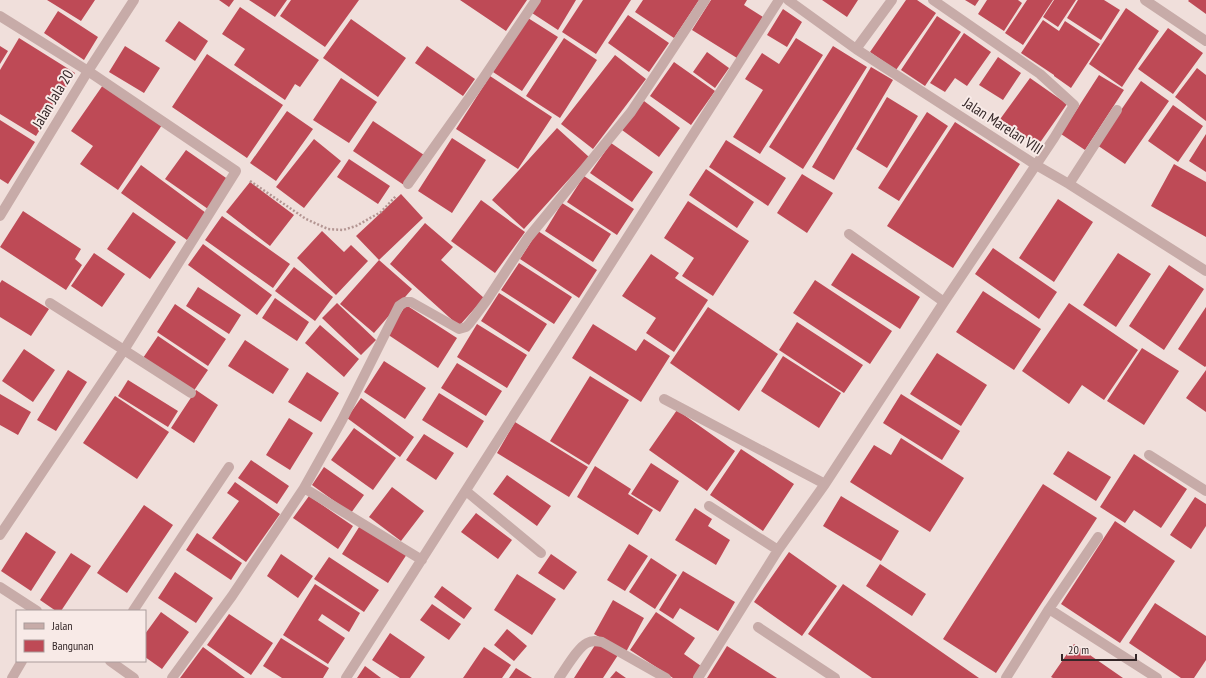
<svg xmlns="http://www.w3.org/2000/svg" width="1206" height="678" font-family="'PT Sans Narrow',sans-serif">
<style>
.building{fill:#be4a56}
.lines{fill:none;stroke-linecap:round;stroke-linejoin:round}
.path{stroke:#b39592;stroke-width:2.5;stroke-dasharray:2 2;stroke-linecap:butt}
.street{stroke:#c7aba8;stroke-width:10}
.labels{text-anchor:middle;stroke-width:4;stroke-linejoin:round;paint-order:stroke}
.street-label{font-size:15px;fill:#342728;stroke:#f8eae7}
</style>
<rect width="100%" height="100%" fill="#f0dfdb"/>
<path class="building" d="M47 0H95L81 21Z
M219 0H234L229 7Z
M249 0H287L275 17Z
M291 0H359L325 47 280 16Z
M460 0H527L506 31Z
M540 0H576L558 30 532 13Z
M583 0H631L596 54 562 32Z
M643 0H699L674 38 635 12Z
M711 0H747L744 5 763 17 737 58 692 30Z
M822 0H858L847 17Z
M906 0H917L936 13 896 70 870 52Z
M965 0H979L975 6Z
M987 0H1018L1022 3 1004 31 978 14Z
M1027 0H1053L1023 45 1005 33Z
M1054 0H1076L1058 27 1043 17Z
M1078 0H1104L1120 10 1101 40 1067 18Z
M1189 0H1206V14L1188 1Z
M240 7 319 60 300 87 295 84 285 100 234 65 245 49 222 34Z
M1126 8 1159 31 1122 87 1089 64Z
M783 9 802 22 787 47 767 35Z
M58 11 98 37 84 60 44 33Z
M628 15 669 43 649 72 608 43Z
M937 16 961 32 925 86 901 70Z
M528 18 558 37 522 91 493 72Z
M351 19 406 58 378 97 323 58Z
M1043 20 1059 31 1065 21 1100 44 1071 88 1054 76V75L1021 53Z
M179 21 208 41 195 61 165 41Z
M1168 28 1203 53 1173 94 1138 69Z
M964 33 991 52 967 86 955 78 945 92 930 83Z
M19 38 75 73 36 136 0 114V70Z
M564 38 597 60 560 118 526 96Z
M796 38 823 55 760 154 733 137 763 90 745 79 762 53 779 64Z
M0 46 8 51 0 64Z
M125 46 160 68 144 93 109 72Z
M427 46 475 79 463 96 415 63Z
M833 46 867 67 803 169 769 147Z
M707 52 729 68 715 88 693 72Z
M207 54 283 105 247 158 172 107Z
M615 55 646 79 593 149 561 124Z
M998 57 1021 73 1003 100 979 85Z
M674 62 715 91 691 125 650 96Z
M871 67 893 80 834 180 812 167Z
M1197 68 1206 75V121L1175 97Z
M1099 75 1124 90 1085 150 1061 134Z
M490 76 552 117 518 169 456 129Z
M341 78 377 102 349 143 313 120Z
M1030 78 1067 104 1039 144 1028 136 1024 141 998 122Z
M1141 81 1169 101 1125 164 1097 145Z
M103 85 162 125 118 190 80 164 93 146 71 131Z
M887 97 918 116 887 168 856 149Z
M644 101 680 128 659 157 622 130Z
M1173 105 1203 126 1178 162 1148 141Z
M287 111 313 129 276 181 250 163Z
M927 112 948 126 899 201 878 188Z
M0 120 35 142 8 184 0 179Z
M373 121 424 155 404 185 353 151Z
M955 122 1020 164 953 268 887 226Z
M557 128 589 157 524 229 492 200Z
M1206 134V172L1189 161Z
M452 138 486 160 452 213 418 191Z
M314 139 341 161 304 208 276 187Z
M726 140 786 178 768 206 709 167Z
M611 143 653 172 632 202 590 173Z
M186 150 229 180 208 209 165 179Z
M349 159 390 186 378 204 337 177Z
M1174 164 1206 182V237L1151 206Z
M141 165 206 213 187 240 121 193Z
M706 169 754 202 737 228 689 195Z
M802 174 833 193 807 233 777 213Z
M584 176 634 209 617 235 567 202Z
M250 182 294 215 270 246 226 212Z
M401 194 423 218 379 260 356 236Z
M1058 199 1093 222 1054 282 1019 258Z
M481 200 525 232 495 273 451 241Z
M688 201 749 241 713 296 682 276 694 258 664 238Z
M562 203 611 234 593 262 545 231Z
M23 211 81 249 75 259 82 265 66 290 0 247Z
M133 212 176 242 150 279 107 249Z
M222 216 290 264 273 288 205 240Z
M425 223 453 247 441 260 484 298 459 326 390 264Z
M322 231 344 252 351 245 368 261 336 295 297 258Z
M538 231 597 270 579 298 520 259Z
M203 244 272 295 257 315 188 265Z
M993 248 1057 292 1039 319 975 274Z
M94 253 125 274 102 307 71 286Z
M852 253 920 297 900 329 831 285Z
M1118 253 1151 274 1116 327 1083 305Z
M651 254 679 273 675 278 708 300 674 352 646 333 656 318 622 296Z
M379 260 412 289 374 333 340 304Z
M519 263 572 297 554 324 501 290Z
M1169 265 1204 289 1164 350 1129 326Z
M294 267 333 297 315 321 275 291Z
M2 280 49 309 31 336 0 317V283Z
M815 280 892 331 870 364 793 313Z
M198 287 241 315 229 334 186 306Z
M983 291 1041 329 1014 370 956 332Z
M499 293 547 324 529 352 481 321Z
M275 298 309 322 297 341 262 318Z
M337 303 376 340 361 355 322 318Z
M1069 303 1138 350 1104 400 1082 385 1069 404 1022 371Z
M175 304 226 339 208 366 157 332Z
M406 305 457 338 438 368 387 334Z
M708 307 778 354 739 411 670 363Z
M1206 307V366L1205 367 1178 349Z
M797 322 863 365 844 393 779 350Z
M477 324 527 355 507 388 457 357Z
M593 324 636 351 644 339 670 356 641 402 572 358Z
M320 325 359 359 344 377 305 343Z
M158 336 208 370 193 392 143 358Z
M245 340 289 369 273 394 228 366Z
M1142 348 1179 371 1144 425 1107 401Z
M24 349 55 370 33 402 2 381Z
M937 353 987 385 961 426 910 394Z
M783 356 841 393 819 428 761 391Z
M384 361 426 388 405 419 364 392Z
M457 363 502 391 486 416 441 388Z
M68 370 87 382 56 431 37 420Z
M1206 370V412L1186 398Z
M307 372 339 393 321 422 288 402Z
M590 376 629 400 589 465 550 441Z
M128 380 178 411 168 427 118 396Z
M196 390 218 405 194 443 171 428Z
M439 393 484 421 467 448 422 420Z
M0 394 31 412 18 435 0 425Z
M901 394 960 431 942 460 883 423Z
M115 396 169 432 137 479 83 443Z
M361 398 414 437 400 457 347 418Z
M677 410 735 451 707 491 649 450Z
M289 418 313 433 290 470 266 455Z
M515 422 588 467 569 497 497 453Z
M354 428 396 458 373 490 331 460Z
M424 434 454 453 436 480 406 460Z
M901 438 964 478 930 532 850 482 874 445 891 455Z
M741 449 794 484 763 531 710 495Z
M1068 451 1111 477 1096 501 1053 474Z
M1134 454 1187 489 1161 528 1134 510 1125 523 1100 507Z
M251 460 289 486 277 504 238 478Z
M651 463 679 481 660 512 631 494Z
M595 466 631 489 628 494 653 510 638 535 577 497Z
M324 467 364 495 351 513 312 485Z
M507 475 551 506 537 526 493 494Z
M235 482 280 514 246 562 212 538 239 501 227 493Z
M1043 484 1097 518 996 673 943 639Z
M392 487 424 511 401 541 369 517Z
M309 496 353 526 338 549 293 518Z
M841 496 899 531 881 561 823 526Z
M1195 497 1206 504V526L1191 549 1170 535Z
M144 505 173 525 127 593 97 573Z
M695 508 712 519 708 526 730 540 716 565 675 540Z
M476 513 512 540 498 559 461 532Z
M1115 521 1175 561 1120 643 1061 604Z
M361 524 407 554 388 583 342 554Z
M26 532 56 552 31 591 1 571Z
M197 533 242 563 231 580 186 550Z
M629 544 648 556 625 591 607 580Z
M789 552 837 586 802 636 754 602Z
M71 553 91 566 61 611H56L40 600Z
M281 554 313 576 298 598 267 576Z
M551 554 577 572 564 590 538 573Z
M329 557 379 590 364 612 314 579Z
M651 558 677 575 655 609 629 592Z
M880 564 926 594 912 616 866 586Z
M683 571 735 602 718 631 680 608 673 619 659 610Z
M175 572 213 598 196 623 158 598Z
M517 574 556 599 532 635 494 610Z
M315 584 360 613 349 632 322 614 318 620 345 638 328 664 283 635Z
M843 584 874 605 979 678H872L808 634Z
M442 586 472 608 464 619 434 597Z
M613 600 644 618 626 652 594 634Z
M1155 603 1206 636V660L1194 678H1181L1129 643Z
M432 604 461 624 449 640 420 620Z
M161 612 189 632 162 669 145 657V634Z
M656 612 695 638 684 654 701 666 693 678H673L630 650Z
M229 614 273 643 251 675 207 645Z
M507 629 527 646 514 661 494 645Z
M390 633 425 657 410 678H400L372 660Z
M281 638 329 668 323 678H282L263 666Z
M597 642 618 655 603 678H574Z
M1074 644 1123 678H1053L1051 677Z
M727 646 777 678H707Z
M203 647 245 678H180Z
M484 647 511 665 502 678H463Z
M365 666 381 678H357Z
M516 668 532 678H509Z
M616 671 626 678H610Z"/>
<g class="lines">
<path class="path" d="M250 181 306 219 328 229 343 230 356 226 381 212 396 196"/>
<path class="street" d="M788 0 856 49 1036 165 1069 184 1206 271
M1145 0 1206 41
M0 16 88 71 236 171 124 350 191 393
M856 49 892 0
M408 184 482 80 536 0
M1069 184 1117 110
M0 216 88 71 134 0
M849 234 944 302
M664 399 825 484
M1149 455 1206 491
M466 491 541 553
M709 506 778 550
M0 535 124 350 50 303
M422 560 304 488 342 420 399 306 405 302H411L459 329 466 327 469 324 487 300 527 239 631 112 705 0
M0 587 37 611
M1049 609 1157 678
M133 611 188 528 229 467
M758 627 835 678
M110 661 134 678
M12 678 22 661
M172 678 232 596 304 488
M346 678 779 0
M559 678C565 670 578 647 587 643 592 640 597 641 602 642L666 678
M698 678 778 550 825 484 944 302 1054 138 1074 105 1040 74 933 0
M1006 678 1049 609 1098 537"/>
</g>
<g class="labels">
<g class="street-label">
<text transform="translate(53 99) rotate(-59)" y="5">Jalan Jala 20</text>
<text transform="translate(1003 126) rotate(33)" y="5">Jalan Marelan VIII</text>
</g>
</g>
<rect x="16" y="610" width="130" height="52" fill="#f8eae7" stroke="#aa9c9b"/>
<rect x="24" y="623" width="20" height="6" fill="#c7aba8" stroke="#aa9c9b"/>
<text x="52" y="630" font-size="12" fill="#342728">Jalan</text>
<rect x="24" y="640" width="20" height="12" fill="#be4a56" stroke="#aa9c9b"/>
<text x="52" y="650" font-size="12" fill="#342728">Bangunan</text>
<path d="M1062 654v6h74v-6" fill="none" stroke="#342728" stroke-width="2"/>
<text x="1068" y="654" font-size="12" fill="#342728" stroke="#f8eae7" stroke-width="3" paint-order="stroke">20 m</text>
</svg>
